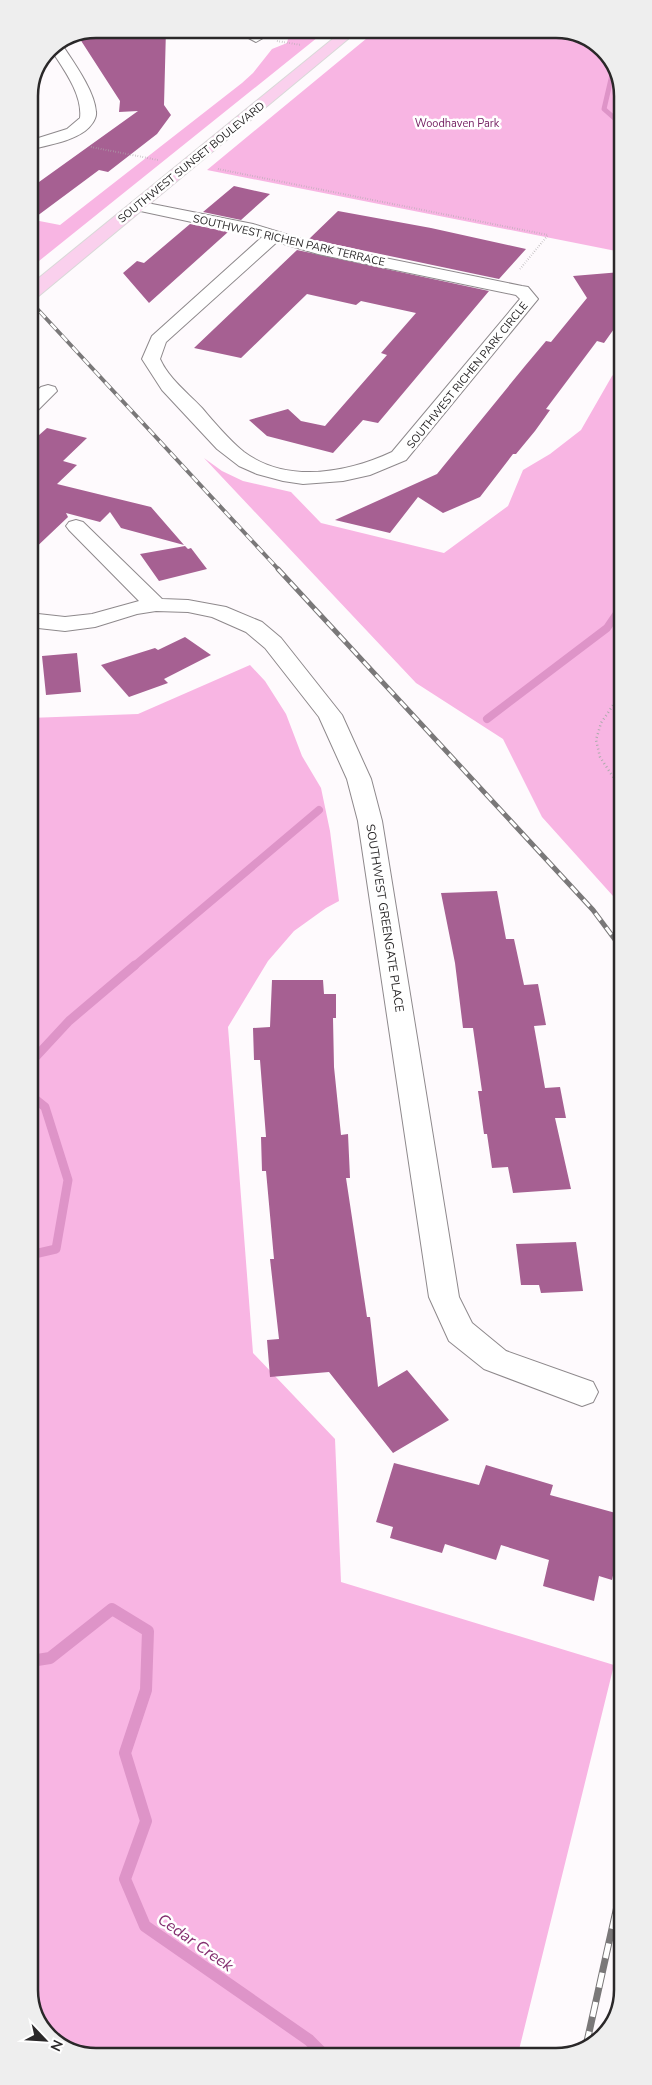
<svg xmlns="http://www.w3.org/2000/svg" width="652" height="2085" font-family="'Nunito Sans',sans-serif">
<style>
.green{fill:#f8b5e3}
.lines{fill:none;stroke-linecap:round;stroke-linejoin:round}
.stream-far3{stroke:#de94c8;stroke-width:5}
.stream-far2{stroke:#de94c8;stroke-width:8}
.stream-far1{stroke:#de94c8;stroke-width:9}
.stream{stroke:#de94c8;stroke-width:12}
.building{fill:#a66092}
.minor-casing{stroke:#8e898c;stroke-width:2}
.major-casing{stroke:#d9d8d8;stroke-width:2}
.path-far1{stroke:#aeabad;stroke-width:2;stroke-dasharray:0.5 2;stroke-linecap:butt}
.path{stroke:#aeabad;stroke-width:2.5;stroke-dasharray:1 3;stroke-linecap:butt}
.minor{fill:#fff;fill-rule:evenodd}
.major{fill:#fad0ed;fill-rule:evenodd}
.rail-far2-casing{stroke:#7a7879;stroke-width:4}
.rail-far1-casing{stroke:#7a7879;stroke-width:5}
.rail-casing{stroke:#7a7879;stroke-width:7}
.rail-far2{stroke:#fff;stroke-width:2.5;stroke-dasharray:8;stroke-linecap:butt}
.rail-far1{stroke:#fff;stroke-width:3;stroke-dasharray:9;stroke-linecap:butt}
.rail{stroke:#fff;stroke-width:5;stroke-dasharray:15;stroke-linecap:butt}
.labels{text-anchor:middle;stroke-width:5;stroke-linejoin:round;paint-order:stroke}
.far-park-label{font-size:11px;fill:#741e61;stroke:#fff}
.far-street-label{font-size:11px;fill:#2a2829;stroke:#fff}
.street-label{font-size:12px;fill:#2a2829;stroke:#fff}
.near-water-label{font-size:16px;font-style:italic;fill:#842e6f;stroke:#fff}
.rim{fill:none;stroke:#2a2829;stroke-width:2.5}
</style>
<rect width="100%" height="100%" fill="#fefafd"/>
<path class="green" d="M309 29H328L29 269V219L60 225 242 83 253 73 272 49 287 43 289 35 304 33Z
M378 29H561L600 45 621 78V252L207 170Z
M621 367 622 906 542 817 503 739 416 683 204 458 222 471 243 481 291 492 321 523 444 553 508 506 523 470 550 454 581 430 612 376Z
M250 665 265 681 286 714 302 756 321 788 330 831 339 901 326 908 294 931 268 961 228 1027 253 1353 335 1439 341 1582 614 1665 518 2054 91 2056 52 2040 31 2007 29 718 138 714Z"/>
<g class="lines">
<path class="stream-far3" d="M614 66 604 109 621 124"/>
<path class="stream-far2" d="M487 719 607 628 622 606
M133 967 319 810"/>
<path class="stream-far1" d="M30 1063 69 1021 135 965
M30 1095 45 1107 68 1180 56 1249 30 1255"/>
<path class="stream" d="M31 1661 50 1658 112 1609 148 1631 146 1690 125 1753 146 1821 125 1879 145 1926 309 2040 324 2055"/>
</g>
<path class="building" d="M95 29H166L164 105 171 115 157 134 108 172 99 170 29 222V180L39 182 138 111 119 112 120 101 78 36Z
M234 186 270 194 241 220 203 212Z
M338 211 431 228 526 249 499 279 309 239Z
M190 224 228 232 149 303 123 273 137 261 144 263Z
M297 250 489 291 378 423 363 420 333 453 267 436 249 420 288 409 301 421 325 426 387 355 381 353 416 313 361 301 356 305 307 294 241 358 194 348Z
M621 272V319L604 343 597 341 546 409 550 410 535 431 516 454H513L480 497 443 513 418 497 390 533 335 520 437 474 525 366 546 341 551 342 587 298 573 276Z
M47 428 87 438 63 461 77 465 57 484 151 507 184 545 121 528 110 512 100 522 66 513 68 517 29 554V444Z
M185 546 188 549 191 548 207 569 159 581 140 554Z
M185 637 211 655 164 679 168 683 129 697 101 665 155 648 158 650Z
M77 653 81 692 46 695 42 656Z
M497 891 506 939H514L524 985 538 984 546 1025 534 1026 545 1088 560 1087 566 1118H555L571 1189 513 1193 508 1167 492 1168 487 1134H484L478 1091H482L473 1028H463L455 963 441 893Z
M272 980H323L324 994H336V1018H333L334 1067 341 1135 348 1134 350 1178H346L367 1317H370L378 1387 407 1370 449 1420 393 1453 329 1372 270 1377 267 1340 279 1339 270 1259H274L266 1171H262L261 1137H266L260 1060H254L253 1028 270 1027Z
M576 1242 583 1291 541 1293 539 1285H521L516 1244Z
M394 1463 479 1485 486 1465 553 1485 550 1495 623 1515V1531L612 1580 599 1576 594 1601 543 1586 549 1560 501 1545 496 1560 445 1544 442 1553 390 1538 393 1527 376 1522Z"/>
<g class="lines">
<g class="minor-casing">
<path id="minor" d="M232 29H249L263 38 256 42Z
M61 43C72 60 95 91 96 112 97 119 90 127 85 131 71 141 53 144 37 148L32 146 29 143 32 140 67 129 80 118C83 94 62 67 50 48Z
M137 201 253 224 321 245 522 286 528 287 538 299 406 460 370 475 343 481 303 484 283 481 257 474 239 466 217 449 162 390 142 359 152 336 262 237 131 209 129 206 131 203ZM277 242 318 254 516 295 520 299 392 452C347 473 287 484 244 452 228 439 215 423 202 408 187 392 169 379 160 359L166 342Z
M48 385 55 387 57 391 36 412 29 414V398L41 387Z
M76 520 83 522 162 599 188 600 226 607 262 622 281 638 342 715 371 779 382 821 459 1297 472 1323 506 1351 593 1382 598 1392 593 1402 582 1406 484 1369 449 1341 429 1297 358 821 347 779 319 717 265 648 246 632 212 617 188 612 156 611 137 614 95 627 65 631 29 627V613L65 617 92 614 139 601 69 530 66 526 69 522Z"/>
</g>
<g class="major-casing">
<path id="major" d="M345 29H360L35 299 29 300V286Z"/>
</g>
<path class="path-far1" d="M277 41 301 45
M91 147 158 160
M218 169 548 235 520 269"/>
<path class="path" d="M622 692 601 723 596 740 600 757 619 786 615 820 622 850"/>
<use href="#minor" class="minor"/>
<use href="#major" class="major"/>
<g class="rail-far2-casing">
<path id="rail-far2" d="M29 300 279 570"/>
</g>
<g class="rail-far1-casing">
<path id="rail-far1" d="M278 569 593 910 622 949"/>
</g>
<g class="rail-casing">
<path id="rail" d="M586 2046 623 1879"/>
</g>
<use href="#rail-far2" class="rail-far2"/>
<use href="#rail-far1" class="rail-far1"/>
<use href="#rail" class="rail"/>
</g>
<g class="labels">
<g class="far-park-label">
<text x="457" y="127">Woodhaven Park</text>
</g>
<g class="far-street-label">
<text transform="translate(191 162) rotate(-39)" y="4">SOUTHWEST SUNSET BOULEVARD</text>
<text transform="translate(289 240) rotate(13)" y="4">SOUTHWEST RICHEN PARK TERRACE</text>
<text transform="translate(467 375) rotate(-51)" y="4">SOUTHWEST RICHEN PARK CIRCLE</text>
</g>
<g class="street-label">
<text transform="translate(385 918) rotate(81)" y="4">SOUTHWEST GREENGATE PLACE</text>
</g>
<g class="near-water-label">
<text transform="translate(196 1942) rotate(35)" y="6">Cedar Creek</text>
</g>
</g>
<path d="M0 0H652V2085H0ZM96 38H556A58 58 0 0 1 614 96V1990A58 58 0 0 1 556 2048H96A58 58 0 0 1 38 1990V96A58 58 0 0 1 96 38Z" fill="#eee" fill-rule="evenodd"/>
<path class="rim" d="M96 38H556A58 58 0 0 1 614 96V1990A58 58 0 0 1 556 2048H96A58 58 0 0 1 38 1990V96A58 58 0 0 1 96 38Z"/>
<g transform="translate(45 2040) rotate(115)" stroke="#ffffff" stroke-width="4" paint-order="stroke">
<path d="M0-4L9 19L0 12L-9 19Z" fill="#2a2829"/>
<text y="-8" font-size="14" font-weight="bold" text-anchor="middle" fill="#2a2829">N</text>
</g>
</svg>
